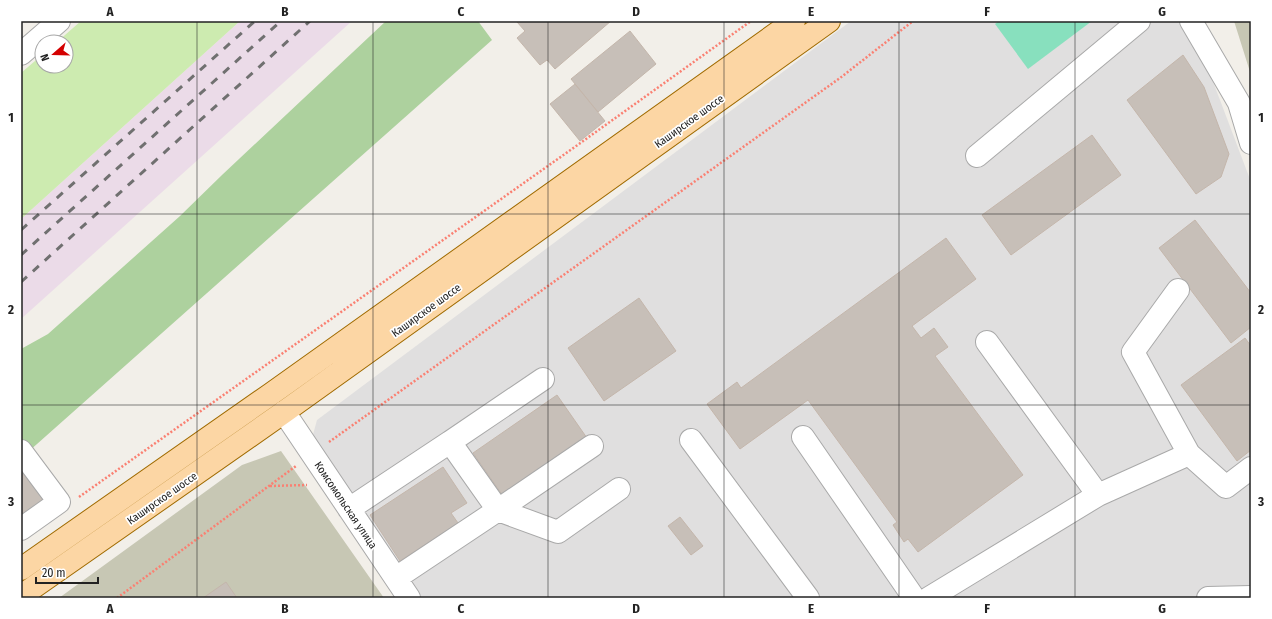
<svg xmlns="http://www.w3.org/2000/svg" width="1272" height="619" font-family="'Fira Sans Condensed',sans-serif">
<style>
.residential{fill:#e0dfdf}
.industrial{fill:#ebdbe8}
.construction{fill:#c7c7b4}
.grass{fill:#cdebb0}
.forest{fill:#add19e}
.pitch{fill:#88e0be}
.building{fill:#c7bfb8;stroke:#c4b6ab}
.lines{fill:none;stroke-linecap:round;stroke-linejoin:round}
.minor-casing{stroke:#a9a9a9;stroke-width:24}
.major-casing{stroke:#a06b00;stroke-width:24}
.path{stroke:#fa8072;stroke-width:2.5;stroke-dasharray:2 2;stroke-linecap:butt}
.minor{stroke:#fff;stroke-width:22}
.major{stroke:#fcd6a4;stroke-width:22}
.rail{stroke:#707070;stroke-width:3;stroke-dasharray:8 8;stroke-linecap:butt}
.grid{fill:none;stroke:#222;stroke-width:1;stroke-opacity:0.55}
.labels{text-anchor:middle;stroke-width:3.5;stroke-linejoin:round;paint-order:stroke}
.street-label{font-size:11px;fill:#222;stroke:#fff}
.neatline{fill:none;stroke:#222;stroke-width:1.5}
.grid-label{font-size:13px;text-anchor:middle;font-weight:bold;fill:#222}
</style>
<rect width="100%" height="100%" fill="#f2efe9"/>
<path class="residential" d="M851 21H1178L1209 71 1251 182V598H417L311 442 317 420Z"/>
<path class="industrial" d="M240 21H352L21 319V219Z"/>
<path class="construction" d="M1234 21H1251V75Z
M281 451 384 598H59L242 465Z"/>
<path class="grass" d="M81 21H240L21 219V73L42 55V66H66V42H57Z"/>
<path class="forest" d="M386 21H478L492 40 28 452 21 445V349L48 334 180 216 222 175Z"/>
<path class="pitch" d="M999 21H1092L1028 69 995 24Z"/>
<path class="building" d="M519 21H611L555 69 547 60 540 65 517 38 525 31 517 22Z
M630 31 656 64 598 112 571 79Z
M1183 55 1204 87 1229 154 1221 177 1196 194 1127 100Z
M575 84 605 121 580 141 550 104Z
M1092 135 1121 175 1011 255 982 215Z
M1195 220 1251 293V327L1231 343 1159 248Z
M946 238 976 279 912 326 921 338 934 328 948 347 935 356 1023 475 918 552 908 539 904 542 893 525 897 522 808 400 740 449 707 404 737 382 741 388Z
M639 298 676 351 604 401 568 348Z
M1245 338 1251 346V450L1237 461 1181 385Z
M557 395 587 438 503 496 473 453Z
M21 466 47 500 21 519Z
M443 467 467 503 451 513 458 523 400 561 370 515Z
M680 517 703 546 691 555 668 526Z
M226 582 237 598H203Z"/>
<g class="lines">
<g class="minor-casing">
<path id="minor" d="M1191 21 1239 103 1251 143
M21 54 59 21
M977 156 1139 21
M1178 290 1133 352 1189 454
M284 412 409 598
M803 437 914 598
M691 440 808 598
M450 442 543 379
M592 446 498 510 558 532 619 489
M21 451 59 502 21 529
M1098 495 1189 454 1226 487 1251 468
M349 509 450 442 498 510 396 578
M929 598 1098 495 987 342
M1208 598 1251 597"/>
</g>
<g class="major-casing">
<path id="major" d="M21 569 271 394 794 21
M21 596 284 412 829 21"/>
</g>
<path class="path" d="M329 442 840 78 913 21
M270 486 307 485
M79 497 579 144 751 21
M117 598 296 466"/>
<use href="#minor" class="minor"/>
<use href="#major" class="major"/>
<path class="rail" d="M21 230 255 21
M21 255 281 21
M21 282 310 21"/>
</g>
<path class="grid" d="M197 21V598M373 21V598M548 21V598M724 21V598M899 21V598M1075 21V598M21 214H1251M21 405H1251"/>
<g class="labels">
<g class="street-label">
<text transform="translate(689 121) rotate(-36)" y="4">Каширское шоссе</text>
<text transform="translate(426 310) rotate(-36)" y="4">Каширское шоссе</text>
<text transform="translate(162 498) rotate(-35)" y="4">Каширское шоссе</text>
<text transform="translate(346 505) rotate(56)" y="4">Комсомольская улица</text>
</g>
</g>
<rect width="1272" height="619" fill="none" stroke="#ffffff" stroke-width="44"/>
<g transform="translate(54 54) rotate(250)"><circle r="19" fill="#ffffff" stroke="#a7a7a7"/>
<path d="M0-3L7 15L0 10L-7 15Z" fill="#d40000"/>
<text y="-6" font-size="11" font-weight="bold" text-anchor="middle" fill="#222222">N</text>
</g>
<path d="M36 577v6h62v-6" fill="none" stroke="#222222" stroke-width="2"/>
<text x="42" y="577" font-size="12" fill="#222222" stroke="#ffffff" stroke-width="3" paint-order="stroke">20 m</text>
<rect x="22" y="22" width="1228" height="575" class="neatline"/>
<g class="grid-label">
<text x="110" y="16">A</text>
<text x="285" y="16">B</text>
<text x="461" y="16">C</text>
<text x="636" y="16">D</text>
<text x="811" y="16">E</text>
<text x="987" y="16">F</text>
<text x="1162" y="16">G</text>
<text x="11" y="122">1</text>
<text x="1261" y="122">1</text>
<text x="11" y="314">2</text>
<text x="1261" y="314">2</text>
<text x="11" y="506">3</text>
<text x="1261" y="506">3</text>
<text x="110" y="613">A</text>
<text x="285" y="613">B</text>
<text x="461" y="613">C</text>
<text x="636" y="613">D</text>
<text x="811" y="613">E</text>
<text x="987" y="613">F</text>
<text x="1162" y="613">G</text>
</g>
</svg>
